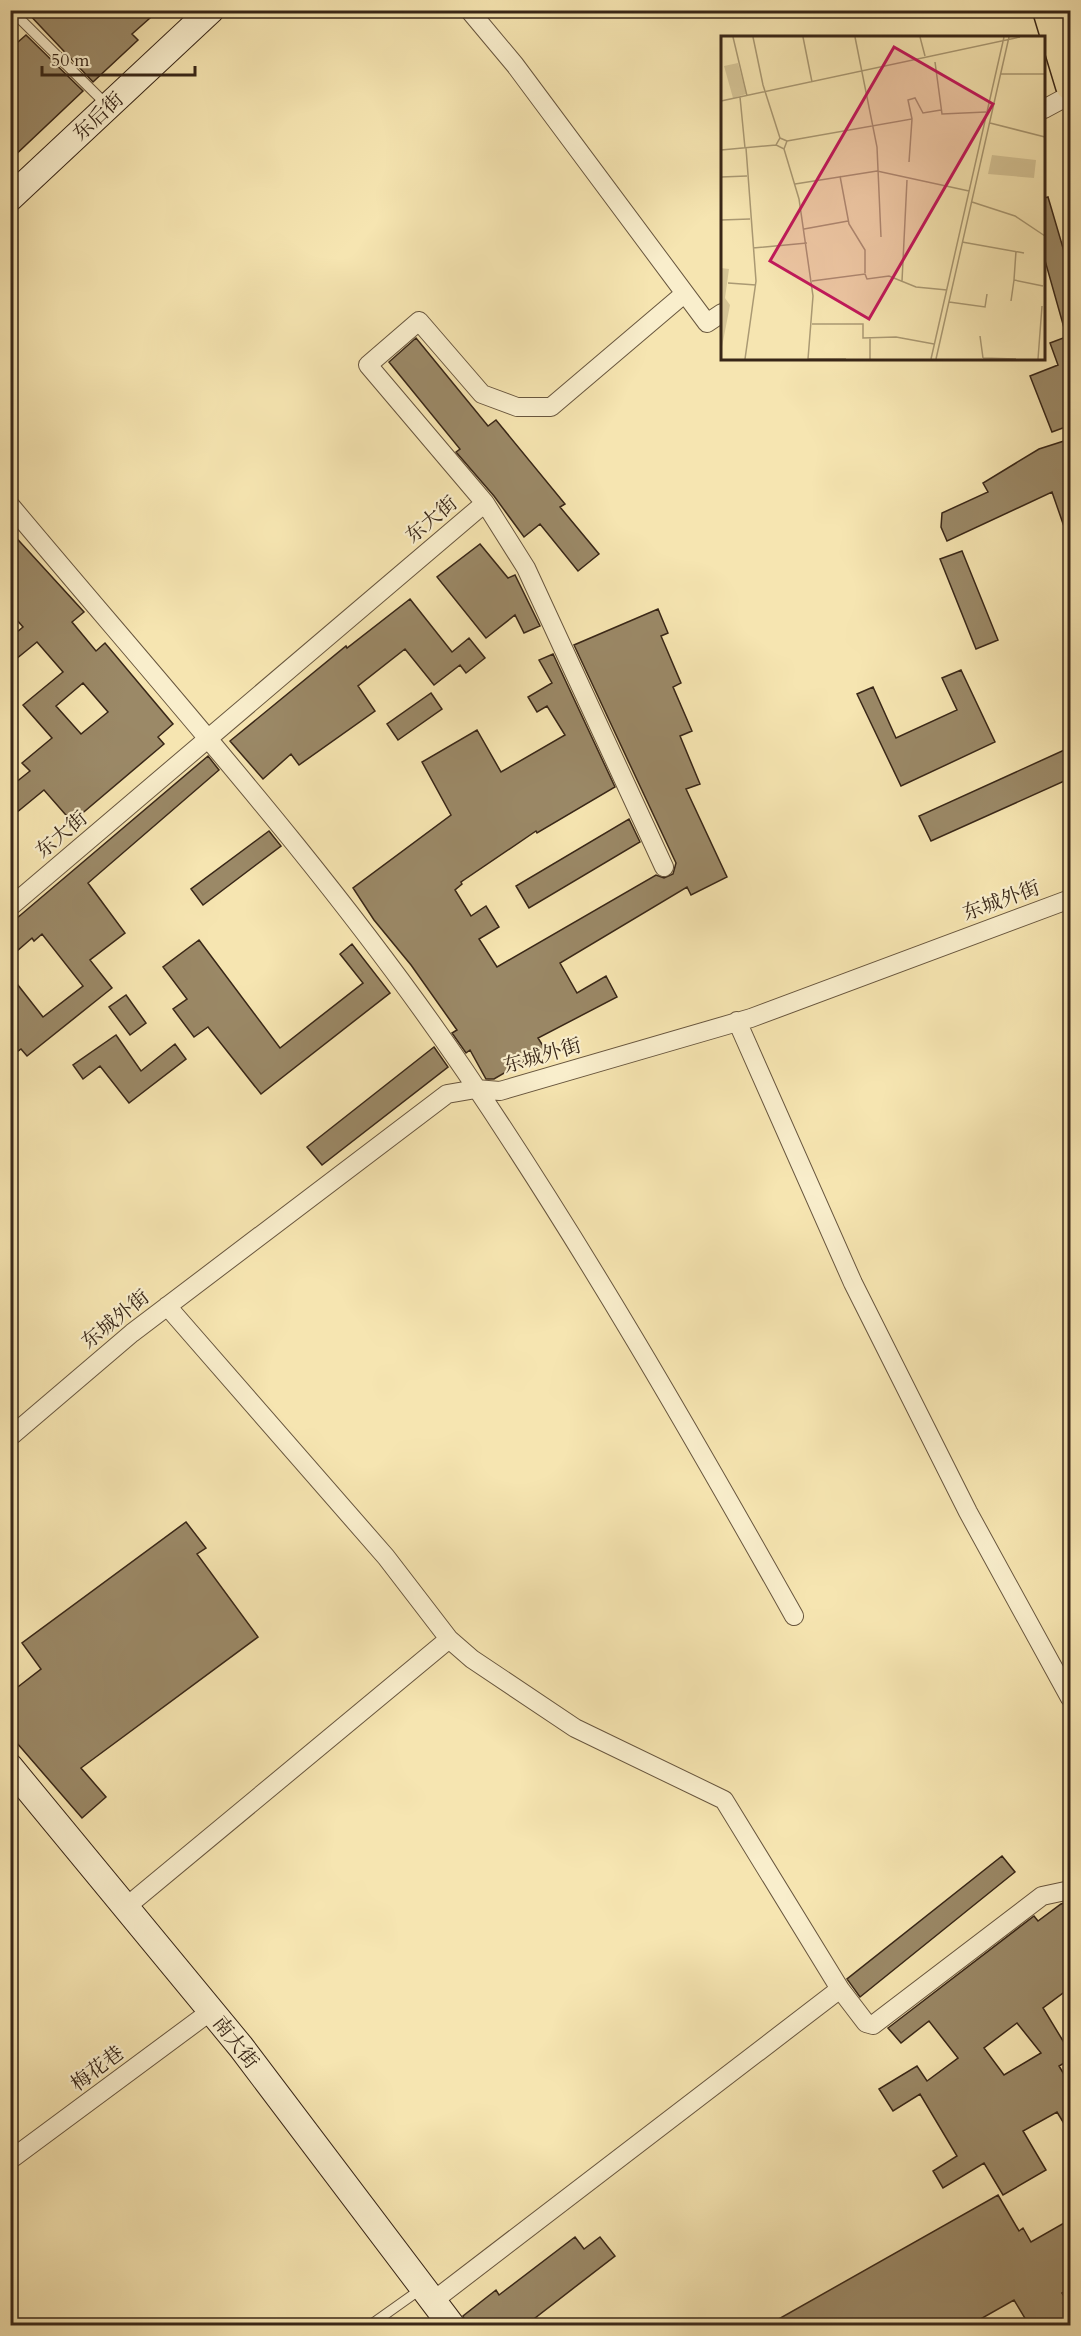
<svg xmlns="http://www.w3.org/2000/svg" width="1081" height="2336" font-family="Cardo,'Noto Serif SC',serif">
<style>
.building{fill:#9b8967;stroke:#382617;stroke-width:1.5;fill-rule:evenodd}
.lines{fill:none;stroke-linecap:round;stroke-linejoin:round}
.lane-casing{stroke:#68563e;stroke-width:11}
.street-casing{stroke:#68563e;stroke-width:20}
.secondary-casing{stroke:#382617;stroke-width:28}
.primary-casing{stroke:#382617;stroke-width:31}
.lane{stroke:#f9eecc;stroke-width:9}
.street{stroke:#f9eecc;stroke-width:18}
.secondary{stroke:#f9eecc;stroke-width:26}
.primary{stroke:#f6e5b1;stroke-width:28}
.labels{text-anchor:middle;stroke-width:4.5;stroke-linejoin:round;paint-order:stroke}
.street-label{font-size:20px;fill:#382617;stroke:#f9eecc}
.inset-road{fill:none;stroke:#aa9973;stroke-width:1.5}
.view{fill:#c2185b;fill-opacity:0.15;stroke:#c2185b;stroke-width:3}
.inset-edge{fill:none;stroke:#382617;stroke-width:3}
</style>
<rect width="100%" height="100%" fill="#f6e5b1"/>
<filter id="stains"><feTurbulence type="fractalNoise" baseFrequency=".00333" numOctaves="4"/><feColorMatrix values="0 0 0 0 .2 0 0 0 0 .09 0 0 0 0 .02 0 0 0 .5 -.17"/></filter>
<radialGradient id="worn" r=".72"><stop offset=".6" stop-color="#630" stop-opacity="0"/><stop offset="1" stop-color="#630" stop-opacity=".3"/></radialGradient>
<path class="building" d="M25 10H159L132 34 138 40 93 82Z
M26 35 83 91 10 160V49Z
M1048 197 1071 275V334L1066 335 1044 257V198Z
M1071 335V425L1052 432 1030 376 1058 365 1050 343Z
M416 338 488 426 496 420 565 504 560 507 599 554 578 571 540 524 524 537 494 496 456 452 460 449 389 362Z
M1064 441 1071 458V538H1068L1052 492 947 541 941 527 942 513 988 492 983 483 1039 449Z
M10 531 84 612 72 622 96 651 105 643 173 724 158 737 164 744 72 822 44 790 10 818V787L30 771 22 763 52 738 23 705 63 672 37 642 10 664V638L23 627 10 612ZM83 683 108 712 81 734 56 706Z
M480 544 508 578 515 575 540 626 524 633 515 615 486 638 437 577Z
M962 551 998 640 976 649 940 559Z
M410 599 452 652 469 638 485 658 466 673 460 665 434 685 405 649 358 686 375 711 299 765 291 754 263 779 230 741 346 646 347 648Z
M658 609 668 633 661 636 681 683 673 687 692 731 680 736 700 784 686 789 727 877 691 895 687 887 560 963 577 993 606 976 617 997 538 1038 545 1049 494 1079H486L470 1050 466 1053 452 1033 457 1030 411 965 374 920 353 888 451 815 422 762 477 730 501 772 565 735 547 706 537 712 528 697 552 683 539 660 553 654 615 787 537 833 536 831 461 882 462 884 455 890 471 916 486 906 499 927 479 939 497 967 656 875 664 878 673 874 676 863 574 645Z
M961 670 995 742 901 786 857 694 873 687 896 738 957 710 942 678Z
M431 693 442 709 398 740 387 724Z
M1071 747V778L931 841 919 816Z
M208 756 219 770 88 883 125 933 90 960 112 988 27 1056 21 1049 10 1057V975L43 1017 83 986 42 934 34 941 32 938 10 957V924Z
M629 819 640 842 529 908 516 886Z
M269 831 281 846 203 905 191 889Z
M199 940 280 1048 363 983 340 954 352 944 390 993 261 1094 208 1027 194 1037 173 1009 187 999 163 967Z
M126 995 146 1023 130 1035 109 1007Z
M116 1035 141 1071 175 1044 186 1059 129 1103 100 1066 83 1079 73 1065Z
M434 1047 448 1067 322 1165 307 1147Z
M186 1522 206 1548 197 1554 258 1637 81 1768 106 1797 82 1818 10 1735V1693L41 1669 22 1643Z
M1002 1856 1015 1872 860 1997 847 1979Z
M1071 1901V1987L1043 2008 1071 2054V2059L1059 2066 1071 2086V2135L1057 2112 1023 2131 1046 2170 1003 2195 984 2163 943 2188 933 2171 957 2156 920 2094 893 2111 879 2089 917 2066 927 2081 958 2058 929 2021 901 2043 888 2028 1034 1916 1038 1921 1061 1904ZM1017 2023 1041 2053 1004 2075 984 2048Z
M998 2195 1019 2231 1023 2228 1031 2242 1071 2219V2288L1062 2293 1071 2307V2325H1029L1014 2300 970 2325H768Z
M575 2237 584 2249 600 2237 615 2256 526 2325H467L463 2316 496 2290 499 2295Z"/>
<g class="lines">
<g class="lane-casing">
<path id="lane" d="M11 10 108 106
M369 2326 421 2289"/>
</g>
<g class="street-casing">
<path id="street" d="M469 10 515 65 707 323 722 313
M1044 109 1070 95
M485 503 526 568 664 867
M10 505C165 690 329 871 465 1071 584 1247 690 1431 794 1616
M10 907 485 503 368 365 419 321 482 394 517 407H551L684 294
M737 1021 853 1283 968 1512 1070 1698
M167 1306 386 1557 449 1639 472 1659 575 1728 724 1800 840 1989
M10 1437 132 1333 447 1094 476 1089 500 1091 751 1018 1070 899
M126 1907 449 1639
M10 2160 211 2011
M433 2301 840 1989 866 2023 873 2025 1042 1896 1070 1890"/>
</g>
<g class="secondary-casing">
<path id="secondary" d="M10 198 211 10
M10 1767 241 2047 452 2326"/>
</g>
<g class="primary-casing">
<path id="primary" d="M1047 10 1070 86"/>
</g>
<use href="#lane" class="lane"/>
<use href="#street" class="street"/>
<use href="#secondary" class="secondary"/>
<use href="#primary" class="primary"/>
</g>
<g class="labels">
<g class="street-label">
<text transform="translate(98 116) rotate(-43)" y="7">东后街</text>
<text transform="translate(431 519) rotate(-40)" y="7">东大街</text>
<text transform="translate(61 834) rotate(-40)" y="7">东大街</text>
<text transform="translate(1001 900) rotate(-20)" y="7">东城外街</text>
<text transform="translate(542 1055) rotate(-16)" y="7">东城外街</text>
<text transform="translate(115 1319) rotate(-39)" y="7">东城外街</text>
<text transform="translate(236 2042) rotate(52)" y="7">南大街</text>
<text transform="translate(97 2068) rotate(-37)" y="7">梅花巷</text>
</g>
</g>
<g transform="translate(721 36)">
<rect width="324" height="324" fill="#f6e5b1"/>
<path d="M17 27 25 58 12 62 3 30ZM271 119 315 124 313 142 267 138ZM0 232 8 233 4 262 9 269 0 316Z" fill="#d6c597"/>
<path class="inset-road" d="M12 1 26 60M32 1 42 49 59 102M82 1 91 46M134 1 156 111 160 201M199 1 204 20M214 26 221 78 265 76M280 38H324M19 61 24 112M0 65 299 1M269 87 324 101M59 102 66 105 63 113 55 109ZM66 105 191 83 187 64 194 62 202 77 220 74M63 113 78 163 92 260 87 323M0 114 55 109M188 126 191 83M119 140 128 188 144 214V237M0 141 26 140M74 148 156 135 248 155M251 166 294 180 324 200M0 184 29 183M83 193 127 185M241 206 303 217M32 212 86 207M295 215 293 244 322 250M91 245 144 238 146 243 168 240 195 251 226 254M181 245 186 144M7 247 35 249M290 265 293 244M228 266 264 271 266 258M91 288H142V302L175 301 213 308M259 300 262 322M262 322 295 323M24 323 35 245 25 112M87 323H125M149 323V301M210 323 283 1M215 323 288 1M317 323 321 270"/>
<path class="view" d="M173 11 272 68 148 283 49 225Z"/>
<rect width="324" height="324" class="inset-edge"/>
</g>
<rect width="1081" height="2336" fill="none" stroke="#f6e5b1" stroke-width="36"/>
<rect x="12" y="12" width="1057" height="2312" fill="none" stroke="#382617" stroke-width="3"/>
<rect x="18" y="18" width="1045" height="2300" fill="none" stroke="#382617" stroke-width="1.5"/>
<path d="M42 66v9h153v-9" fill="none" stroke="#382617" stroke-width="3"/>
<text x="51" y="66" font-size="18" fill="#382617" stroke="#f9eecc" stroke-width="4.5" paint-order="stroke">50 m</text>
<rect width="100%" height="100%" filter="url(#stains)"/>
<rect width="100%" height="100%" fill="url(#worn)"/>
</svg>
